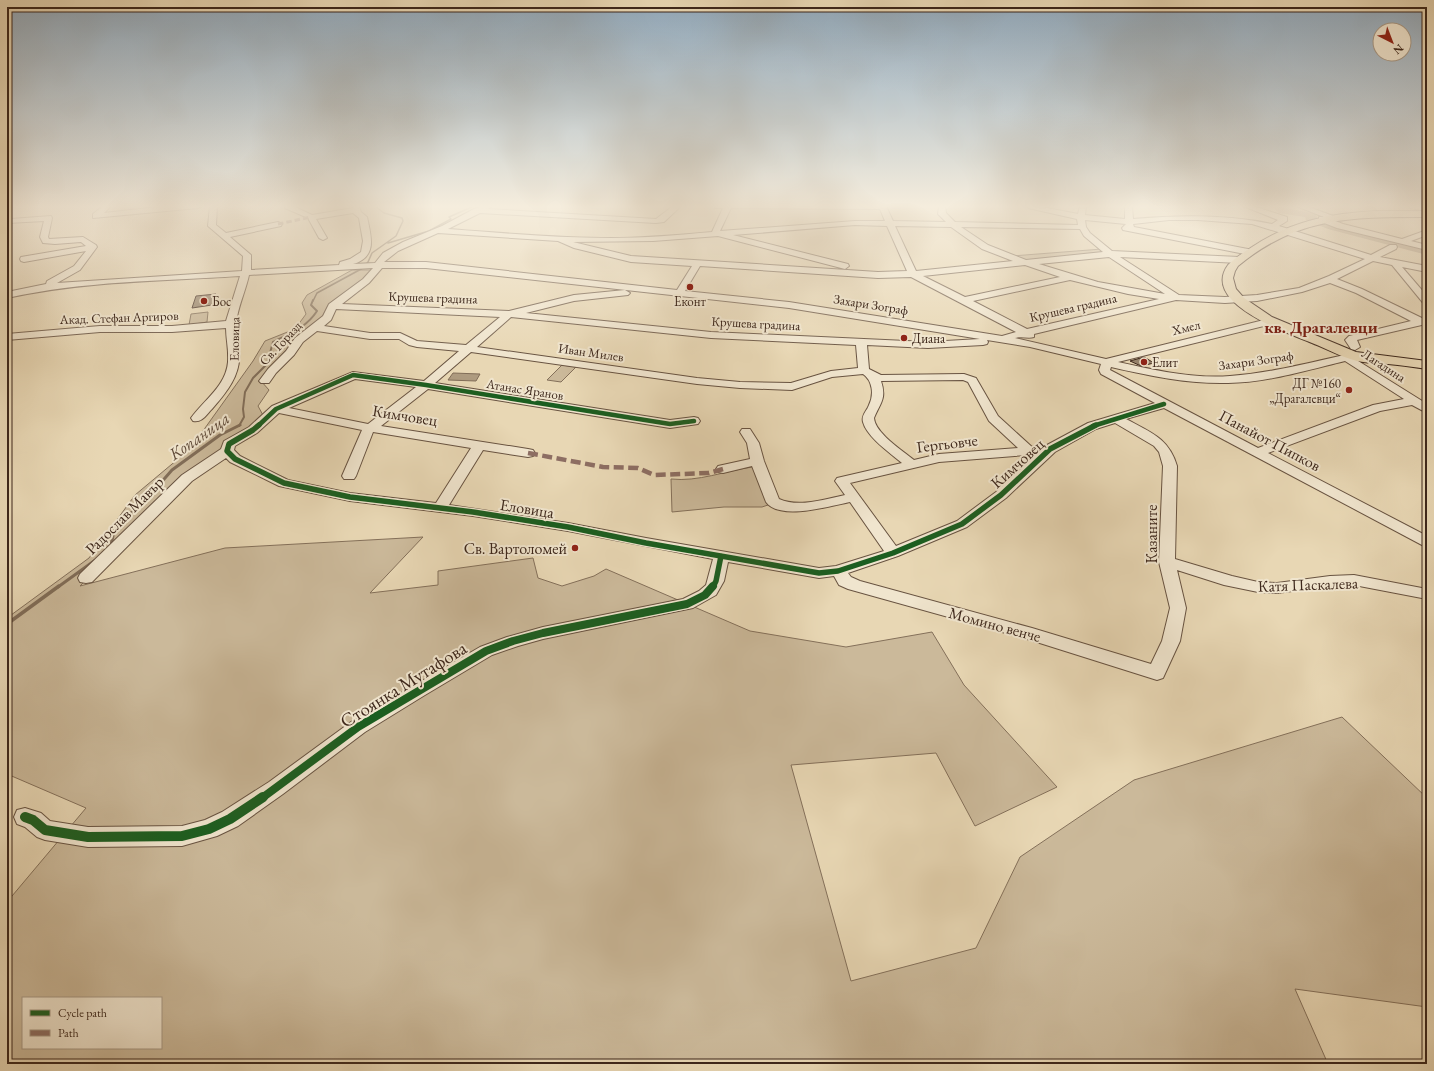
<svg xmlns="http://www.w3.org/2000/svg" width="1434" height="1071" font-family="'EB Garamond',serif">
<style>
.green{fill:#cbb99a;stroke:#84705a;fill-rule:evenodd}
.water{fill:#ae9b80;stroke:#816d58}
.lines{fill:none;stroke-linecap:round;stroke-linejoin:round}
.stream-far3{stroke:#816d58;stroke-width:1.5}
.stream-far2{stroke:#816d58;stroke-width:2}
.stream-far1{stroke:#816d58;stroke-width:3}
.stream{stroke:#816d58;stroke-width:3.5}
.river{fill:#ae9b80;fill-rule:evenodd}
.building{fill:#96836b;stroke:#3d271b}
.minor-casing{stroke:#685341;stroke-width:2}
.major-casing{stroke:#3d271b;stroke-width:2}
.minor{fill:#f0e5ce;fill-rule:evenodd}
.major{fill:#e8d7b4;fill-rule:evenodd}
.quiet-far1{stroke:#8d6e63;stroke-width:3;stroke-dasharray:5.5 3;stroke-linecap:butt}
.quiet{stroke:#8d6e63;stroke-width:4.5;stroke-dasharray:10 4.5;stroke-linecap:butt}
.cycleway-far3-casing{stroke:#f0e5ce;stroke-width:6}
.cycleway-far2-casing{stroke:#f0e5ce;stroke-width:8}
.cycleway-far1-casing{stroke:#f0e5ce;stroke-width:10}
.cycleway-casing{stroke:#f0e5ce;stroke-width:12}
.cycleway-far3{stroke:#1b5e20;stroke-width:4.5}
.cycleway-far2{stroke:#1b5e20;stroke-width:5.5}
.cycleway-far1{stroke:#1b5e20;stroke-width:8}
.cycleway{stroke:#1b5e20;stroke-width:10}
.poi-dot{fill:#8f2418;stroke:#f0e5ce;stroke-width:1.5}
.labels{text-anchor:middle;stroke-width:4;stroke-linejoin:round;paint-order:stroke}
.far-street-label{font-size:13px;fill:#3d271b;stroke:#f0e5ce}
.far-poi-label{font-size:13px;fill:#3d271b;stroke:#f0e5ce;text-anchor:start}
.street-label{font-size:16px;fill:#3d271b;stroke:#f0e5ce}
.poi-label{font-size:16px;fill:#3d271b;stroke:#f0e5ce;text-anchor:end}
.far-district-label{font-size:17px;font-weight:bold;fill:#7a1f14;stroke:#f0e5ce}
.water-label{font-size:17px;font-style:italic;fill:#5f4a39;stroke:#f0e5ce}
.near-street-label{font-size:19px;fill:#3d271b;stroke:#f0e5ce}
</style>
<rect width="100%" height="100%" fill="#e8d7b4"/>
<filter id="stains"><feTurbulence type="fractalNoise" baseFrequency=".005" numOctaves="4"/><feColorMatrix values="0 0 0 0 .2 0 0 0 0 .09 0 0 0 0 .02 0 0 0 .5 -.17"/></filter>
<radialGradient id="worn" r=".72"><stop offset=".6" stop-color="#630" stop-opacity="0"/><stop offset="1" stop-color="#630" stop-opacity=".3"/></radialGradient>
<path class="green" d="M1102 249 1108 253 1027 261 1012 256Z
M352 270H375L325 318 295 339 261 381 269 390 258 406 264 417 223 447 80 586 225 548 423 537 370 593 438 585V571L533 558 538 578 562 586 594 576 606 569 750 631 846 647 932 632 964 685 1057 787 975 826 936 753 791 765 851 981 976 948 1020 857 1134 780 1342 717 1427 798V1007L1295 989 1328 1064H7V902L86 808 7 774V618L89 558 135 495 190 449 253 361 265 341 295 329 306 314 302 303 307 295ZM23 998H161V1048H23Z
M208 312 207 322 189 325 191 314Z
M562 365 576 367 561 382 547 380Z
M752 467 757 469 768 505 762 507H724L672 512 671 479C698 482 725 471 752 467Z"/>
<path class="water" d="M453 373 480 374 476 381 448 380Z"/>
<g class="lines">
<path class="stream-far3" d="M388 243 429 231 451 219 449 217 474 206
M313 301 317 293 363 268 368 262 372 253 396 236 403 221 402 218 384 213 375 206"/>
<path class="stream-far2" d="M239 426 244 417 243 409 245 392 253 378 267 364 273 342C290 333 306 328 317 311L311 305 313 300"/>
<path class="stream-far1" d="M111 545 115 527 145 501 172 470 220 435 240 425
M58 587 94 561"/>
<path class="stream" d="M7 624 59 586"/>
<path class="river" d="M1272 206H1283L1285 208 1316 214 1317 218 1334 225 1427 249V255L1328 229 1306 220 1305 217 1279 213Z"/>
</g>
<path class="building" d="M216 294 212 305 192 308 196 296Z
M1144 357 1154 363 1141 366 1130 361Z"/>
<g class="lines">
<g class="minor-casing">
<path id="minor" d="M103 206H111L104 213 166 206H202L198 208 93 218V214Z
M210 206H217L216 225 226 233 278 222 282 224 281 226 230 237 251 255V270L339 265 340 262 350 259 361 252 363 241 359 218 353 213 316 219 327 238 323 240 319 238 308 218 285 208V206H293L312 215 353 208V206H359L361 212 367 217C371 236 378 257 353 264L375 263 383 253 403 242 442 226 474 209 484 206H492L488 209 656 219 673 206H681L664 222 656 223 480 213 448 229C502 233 556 238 611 238 644 238 678 235 712 232L723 208H715V206H886L893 221 946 222 938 214 939 206H945L946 213 955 222 1078 225 1077 219 1028 208 1025 206H1037L1078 214 1080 206H1086L1085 215 1125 219V206H1132L1133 219C1179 215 1226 214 1272 224L1278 220 1243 206H1253L1287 217V221L1279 226 1371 255 1390 245H1396L1397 247 1396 249 1380 257 1427 266V272L1402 267 1427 296V305L1424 304 1392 265 1373 261 1337 279 1362 289 1426 320 1427 322 1426 324 1357 340 1360 347 1355 350 1351 349 1345 340 1349 336 1411 321 1356 293 1330 283 1302 292 1257 301 1225 303 1176 300 1034 334V337C1028 339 1023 336 1015 338L1106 359 1272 318 1277 321 1276 323 1118 362C1154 370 1194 379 1230 376 1272 373 1312 362 1353 353L1357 354 1358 356 1355 359 1427 404V413L1412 405 1380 411 1268 453 1427 536V547L1422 545 1164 408 1126 419C1150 432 1169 438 1177 466L1175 559 1232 576 1258 582 1277 583 1330 576 1354 575 1427 589V599L1354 585 1330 586 1277 593 1258 592 1224 585 1177 570 1186 608 1180 641 1163 678 1157 680 1027 639 848 589 839 585 834 576 819 578 728 562 724 581 716 595 693 608 543 639 518 646 492 655 425 695 365 732 283 794 238 826 217 836 182 846 88 847 45 840 37 837 25 827 17 824 14 817 17 810 25 808 41 813 50 821 88 827 182 826 205 820 222 812 269 782 351 722 480 647 507 637 543 627 683 599 699 591 706 585 713 559 568 531 473 516 350 501 279 486 230 462 226 458 192 481 92 582 86 583 80 582 78 578 80 574 182 475 221 449 224 441 249 427 272 406 353 372 424 381 459 351 417 347 409 345 399 339H370L317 331 303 342 294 355 276 373 269 383H261L259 381 268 369 286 351 295 338 323 316 329 304 363 279 373 268 249 275C246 289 240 302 237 317 235 328 238 340 239 353 241 375 226 393 212 409 206 415 202 423 193 421L191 418C204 400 226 386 228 362 229 350 226 339 226 328L172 332H100L7 340V334L100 326H172L226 321 240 276C162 281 83 281 7 298V292L46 284 47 281 74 266 86 251 24 262 21 261 20 259 21 257 86 246 81 242 55 244 43 243 40 237 44 221 8 223 7 221 11 219 51 216 52 218 48 237 49 239 83 237 96 245 97 247 80 270 57 283 242 271 243 256 208 226ZM731 208 880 209 885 221H855L720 231ZM1085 220 1126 224 1122 228 1123 230 1250 255 1254 252 1253 250 1134 227 1133 224 1169 220H1198L1252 224 1365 259 1329 276 1299 288 1257 295 1225 297 1179 295 1120 257 1239 263 1243 260 1239 257 1112 251 1090 233 1086 227ZM855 225 887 226 907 271 878 272 631 256 573 242 653 241 718 236 845 269 849 266 848 264 733 235ZM895 226 951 227 982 249 1013 261 916 271ZM961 227 1080 229 1084 236 1103 252 1026 260 988 245ZM438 233 558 241 574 248 631 262 692 266 677 290 426 262H384L398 251ZM1109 257 1165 294 1098 282 1039 264ZM1025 265 1060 277 965 297 923 276ZM700 266 878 278 911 277 1016 332 1002 336 789 302 685 291ZM382 268H426L789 308 980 339 928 342 711 332 526 313 574 301 628 295 630 293 625 290 574 295 509 311 342 304 369 283ZM1070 280 1128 294 1159 299 1027 329 973 301ZM336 309 500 317 466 345 417 341 400 333H370L324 326 331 320ZM511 317 711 338 856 345 858 368 831 371 791 383 740 382 697 378 477 347ZM987 340 1030 347 1101 364 1099 370 1101 374 1155 403 1088 423 1047 445 1032 447 998 416 976 378 964 374 881 375 869 369 867 345 928 348 983 345 987 344 988 342ZM471 352 697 384 740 388 792 390 832 377 863 374C873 381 874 395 869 405 867 411 861 415 863 422 867 437 890 453 902 463L837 478 835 481 845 495C825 499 799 508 779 499L764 461 759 443 750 429H742L740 432 747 443 750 459 718 466 716 469 718 472 723 473 752 466 766 502C779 521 831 506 850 502L884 551 836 566 819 568 646 538 568 523 449 505 483 450 528 457 533 456 535 453 533 450 528 449 381 426 428 389 670 428 698 424 700 421 698 418 694 417 670 420 435 383ZM1345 361 1404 399 1373 405 1258 448 1110 370 1111 367C1150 376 1188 384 1228 383 1265 383 1308 370 1345 361ZM355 379 416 387 368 424 289 408ZM963 380 968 382 989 421 1018 448 939 454 914 460C903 451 875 433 874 418 880 403 887 399 881 381ZM279 413 362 430 342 476 344 479H354L356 476 373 432 471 448 436 503 350 493 288 480 240 456 234 450 235 446 257 433ZM1115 423 1154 446 1159 452 1163 466 1159 562 1170 608 1162 641 1151 664 1032 628 860 581 851 577 848 573 898 556 967 527 1006 498 1055 452 1096 429ZM1037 454 996 492 957 521 896 546 850 483 939 462 1026 455 1030 456Z
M1296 206H1306L1336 217 1332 219H1329Z
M1409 206 1427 207V211L1410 208Z
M1319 217H1325L1343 224 1402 239 1427 230V235L1411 241 1427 245V250L1337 228 1319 221Z"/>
</g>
<g class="major-casing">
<path id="major" d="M1378 211H1427V217C1354 217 1298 216 1238 266L1235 271 1233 278 1236 289 1244 298 1272 317 1356 352 1427 361V369C1414 367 1401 365 1388 364 1378 363 1367 363 1357 361 1341 357 1327 349 1312 343 1288 333 1200 303 1228 265 1235 258 1244 252 1252 247 1291 221 1332 213 1378 211Z"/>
</g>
<use href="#minor" class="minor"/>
<use href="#major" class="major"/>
<path class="quiet-far1" d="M278 224 311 217"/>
<path class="quiet" d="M528 453 603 467 638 468 654 475 709 473 723 469"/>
<g class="cycleway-far3-casing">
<path id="cycleway-far3" d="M258 426 276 409 353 375 426 385 670 424 694 421
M1093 426 1164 404"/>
</g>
<g class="cycleway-far2-casing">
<path id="cycleway-far2" d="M259 425 253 430 229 444 227 451 235 459 284 483 350 497 473 512 568 527 646 543 819 573 838 571 893 553 962 524 1001 495 1050 449 1096 425
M713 587 716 581 721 556"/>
</g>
<g class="cycleway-far1-casing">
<path id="cycleway-far1" d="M262 798 358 727 486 651 513 641 543 633 687 604 705 595 713 586"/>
</g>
<g class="cycleway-casing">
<path id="cycleway" d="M25 817 33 820 45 830 88 837 182 836 209 829 230 819 263 797"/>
</g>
<use href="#cycleway-far3" class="cycleway-far3"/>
<use href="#cycleway-far2" class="cycleway-far2"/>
<use href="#cycleway-far1" class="cycleway-far1"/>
<use href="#cycleway" class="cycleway"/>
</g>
<linearGradient id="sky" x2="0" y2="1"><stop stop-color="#91aabe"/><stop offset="0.58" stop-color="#f5eddd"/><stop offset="1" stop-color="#f5eddd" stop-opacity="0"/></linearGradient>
<rect width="1434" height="356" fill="url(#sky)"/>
<g class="poi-dot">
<circle cx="690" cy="287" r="4"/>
<circle cx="204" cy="301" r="4"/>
<circle cx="904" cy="338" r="4"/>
<circle cx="1144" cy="362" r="4"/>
<circle cx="1349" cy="390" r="4"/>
<circle cx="575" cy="548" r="4"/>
</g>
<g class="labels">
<g class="far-street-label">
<text transform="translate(433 297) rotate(2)" y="5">Крушева градина</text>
<text transform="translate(871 304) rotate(9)" y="5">Захари Зограф</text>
<text transform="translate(1073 307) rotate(-13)" y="5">Крушева градина</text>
<text transform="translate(119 317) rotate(-2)" y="5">Акад. Стефан Аргиров</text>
<text transform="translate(756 323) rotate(3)" y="5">Крушева градина</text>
<text transform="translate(1186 327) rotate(-14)" y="5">Хмел</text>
<text transform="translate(234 339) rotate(-89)" y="5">Еловица</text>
<text transform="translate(280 343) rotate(-47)" y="5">Св. Горазд</text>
<text transform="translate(591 352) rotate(8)" y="5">Иван Милев</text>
<text transform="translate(1256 360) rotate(-8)" y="5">Захари Зограф</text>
<text transform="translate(1384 365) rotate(33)" y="5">Лагадина</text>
<text transform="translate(525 389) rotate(9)" y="5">Атанас Яранов</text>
</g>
<g class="far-poi-label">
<text x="212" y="306">Бос</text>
<text x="690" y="306" text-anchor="middle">Еконт</text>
<text x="912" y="343">Диана</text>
<text x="1152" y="367">Елит</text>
<text x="1341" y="388" text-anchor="end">ДГ №160<tspan x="1341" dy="15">„Драгалевци“</tspan></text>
</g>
<g class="street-label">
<text transform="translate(405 415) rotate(9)" y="6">Кимчовец</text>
<text transform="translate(1270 440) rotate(28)" y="6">Панайот Пипков</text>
<text transform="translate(947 443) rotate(-7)" y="6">Гергьовче</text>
<text transform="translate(1017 463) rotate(-42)" y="6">Кимчовец</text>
<text transform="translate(527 508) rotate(9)" y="6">Еловица</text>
<text transform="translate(124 515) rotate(-45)" y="6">Радослав Мавър</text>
<text transform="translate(1151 534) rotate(-90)" y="6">Казаните</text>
<text transform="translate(1308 584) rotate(-2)" y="6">Катя Паскалева</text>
<text transform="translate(995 624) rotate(15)" y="6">Момино венче</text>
</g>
<g class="poi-label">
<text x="567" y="554">Св. Вартоломей</text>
</g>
<g class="far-district-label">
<text x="1321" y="333">кв. Драгалевци</text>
</g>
<g class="water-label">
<text transform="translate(199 436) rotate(-35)" y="6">Копаница</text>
</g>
<g class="near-street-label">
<text transform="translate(403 684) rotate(-32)" y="7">Стоянка Мутафова</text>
</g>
</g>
<rect width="1434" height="1071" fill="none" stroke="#e8d7b4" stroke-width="24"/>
<rect x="8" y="8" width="1418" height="1055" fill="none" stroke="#3d271b" stroke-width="2"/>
<rect x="12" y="12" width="1410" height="1047" fill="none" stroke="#3d271b"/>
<rect x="22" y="997" width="140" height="52" fill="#f0e5ce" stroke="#a89986"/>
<rect x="30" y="1010" width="20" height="6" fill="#1b5e20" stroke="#a89986"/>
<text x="58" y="1017" font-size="12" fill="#3d271b">Cycle path</text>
<rect x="30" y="1030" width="20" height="6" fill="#8d6e63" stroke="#a89986"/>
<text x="58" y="1037" font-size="12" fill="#3d271b">Path</text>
<g transform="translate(1392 42) rotate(138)"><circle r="19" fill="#f0e5ce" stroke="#a89986"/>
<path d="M0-3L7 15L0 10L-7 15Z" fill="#8f2418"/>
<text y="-6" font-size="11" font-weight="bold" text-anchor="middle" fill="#3d271b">N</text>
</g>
<rect width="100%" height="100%" filter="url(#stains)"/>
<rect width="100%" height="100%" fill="url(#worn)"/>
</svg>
